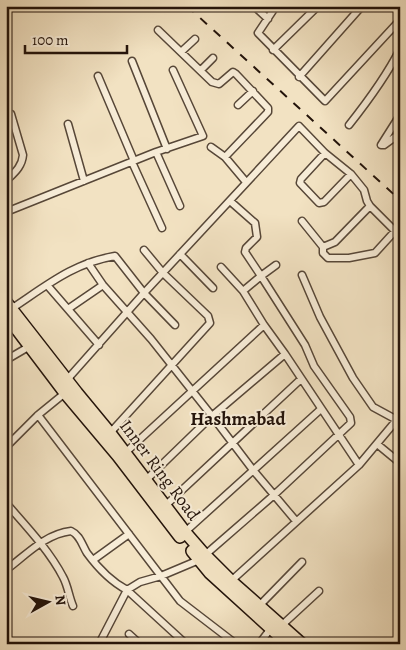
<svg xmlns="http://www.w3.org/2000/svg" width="406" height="650" font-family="Alegreya,serif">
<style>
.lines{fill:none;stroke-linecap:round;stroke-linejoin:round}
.street-casing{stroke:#574738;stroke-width:9}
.highway-casing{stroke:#23130a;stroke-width:14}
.street{stroke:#f7ecd7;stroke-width:6}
.highway{stroke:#f2e2c2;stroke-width:11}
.rail{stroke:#23130a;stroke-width:2;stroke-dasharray:9 9;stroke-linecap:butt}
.labels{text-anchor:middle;stroke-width:4;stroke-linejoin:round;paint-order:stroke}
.street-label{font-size:18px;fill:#23130a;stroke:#f7ecd7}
.neighbourhood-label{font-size:19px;font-weight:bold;fill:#23130a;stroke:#f7ecd7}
</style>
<rect width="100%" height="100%" fill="#f2e2c2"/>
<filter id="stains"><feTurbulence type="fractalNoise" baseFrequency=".004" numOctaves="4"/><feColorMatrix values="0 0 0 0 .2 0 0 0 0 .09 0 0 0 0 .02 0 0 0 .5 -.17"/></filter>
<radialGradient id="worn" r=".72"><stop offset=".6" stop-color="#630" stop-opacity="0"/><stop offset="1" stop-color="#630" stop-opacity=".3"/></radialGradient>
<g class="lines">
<g class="street-casing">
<path id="street" d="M254 6 268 19
M276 6 258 33 325 101 400 20
M158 30 212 82 219 84 233 72 236 74 268 108V112L225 157
M273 50 318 6
M181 52 195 39
M132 61 167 149
M201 70 213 58
M98 76 134 161
M299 77 362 6
M238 105 253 91
M400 115 381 145H384L395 137 400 135
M68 124 84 181
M349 125C368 101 386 77 400 49
M211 147 225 157 246 182
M156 152 180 206
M325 153 301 179 300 183 319 203 324 202 351 174
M132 162 162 228
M6 181C14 173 22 167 23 155L11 114
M6 212 156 152 203 136 173 70
M302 221 323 247V253L328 258H349L375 253 395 231
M323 247 335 242 370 206
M180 254 213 288
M88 263 103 285 151 339 212 416 253 470 296 521
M221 267 243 291 261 276 245 252 246 248 257 237 255 223 230 201
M302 275 320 317 353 378 373 407 397 420
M47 285 99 345
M243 291 264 325 285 354 359 465
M11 309C46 286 73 263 115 256L144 293 175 325
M68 309 103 285
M6 360 30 346
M65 382 144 293 299 126 325 153 351 174 364 190 367 201 370 206 400 236
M38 415 180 601 236 644
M110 433 210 323 208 316 163 273 144 250
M377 444 400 463
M6 447 38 415 65 393
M125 453 264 325
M146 480 212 416 285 354
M6 503C26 526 49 550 63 577 68 586 69 597 73 606
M166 505 301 379
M185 532 321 409
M205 555 274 495 351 423 350 417 314 366 305 345 261 276 276 265
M93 560 129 534
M6 570C26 555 45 534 71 531 80 535 82 545 87 553 98 568 110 581 127 590L186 644
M231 581 359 465 400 416
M259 606 302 562
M281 626 319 591
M129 634 140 644
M99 644 127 590 140 582 161 576 199 560
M259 644 272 627"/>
</g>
<g class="highway-casing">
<path id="highway" d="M6 302 77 393 110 433 185 532 205 555 231 581 302 644
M6 315 65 393 118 456 180 537
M192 551 210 573 288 644"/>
</g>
<use href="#street" class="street"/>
<use href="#highway" class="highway"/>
<path class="rail" d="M187 6 400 200"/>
</g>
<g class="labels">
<g class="street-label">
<text transform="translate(160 470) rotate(53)" y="6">Inner Ring Road</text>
</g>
<g class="neighbourhood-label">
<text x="238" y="425">Hashmabad</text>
</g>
</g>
<rect width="406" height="650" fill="none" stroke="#f2e2c2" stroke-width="25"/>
<rect x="8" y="8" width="391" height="635" fill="none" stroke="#23130a" stroke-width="2.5"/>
<rect x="12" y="12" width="381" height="625" fill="none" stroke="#23130a"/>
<g transform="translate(48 602) rotate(82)" stroke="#f7ecd7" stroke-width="4" paint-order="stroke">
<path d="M0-4L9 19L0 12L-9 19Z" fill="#23130a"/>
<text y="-8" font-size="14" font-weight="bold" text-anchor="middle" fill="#23130a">N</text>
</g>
<path d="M25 45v8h102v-8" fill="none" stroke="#23130a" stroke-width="2.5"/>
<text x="32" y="45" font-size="15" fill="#23130a" stroke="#f7ecd7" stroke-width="4" paint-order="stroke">100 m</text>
<rect width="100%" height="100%" filter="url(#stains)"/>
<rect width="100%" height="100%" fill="url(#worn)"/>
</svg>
